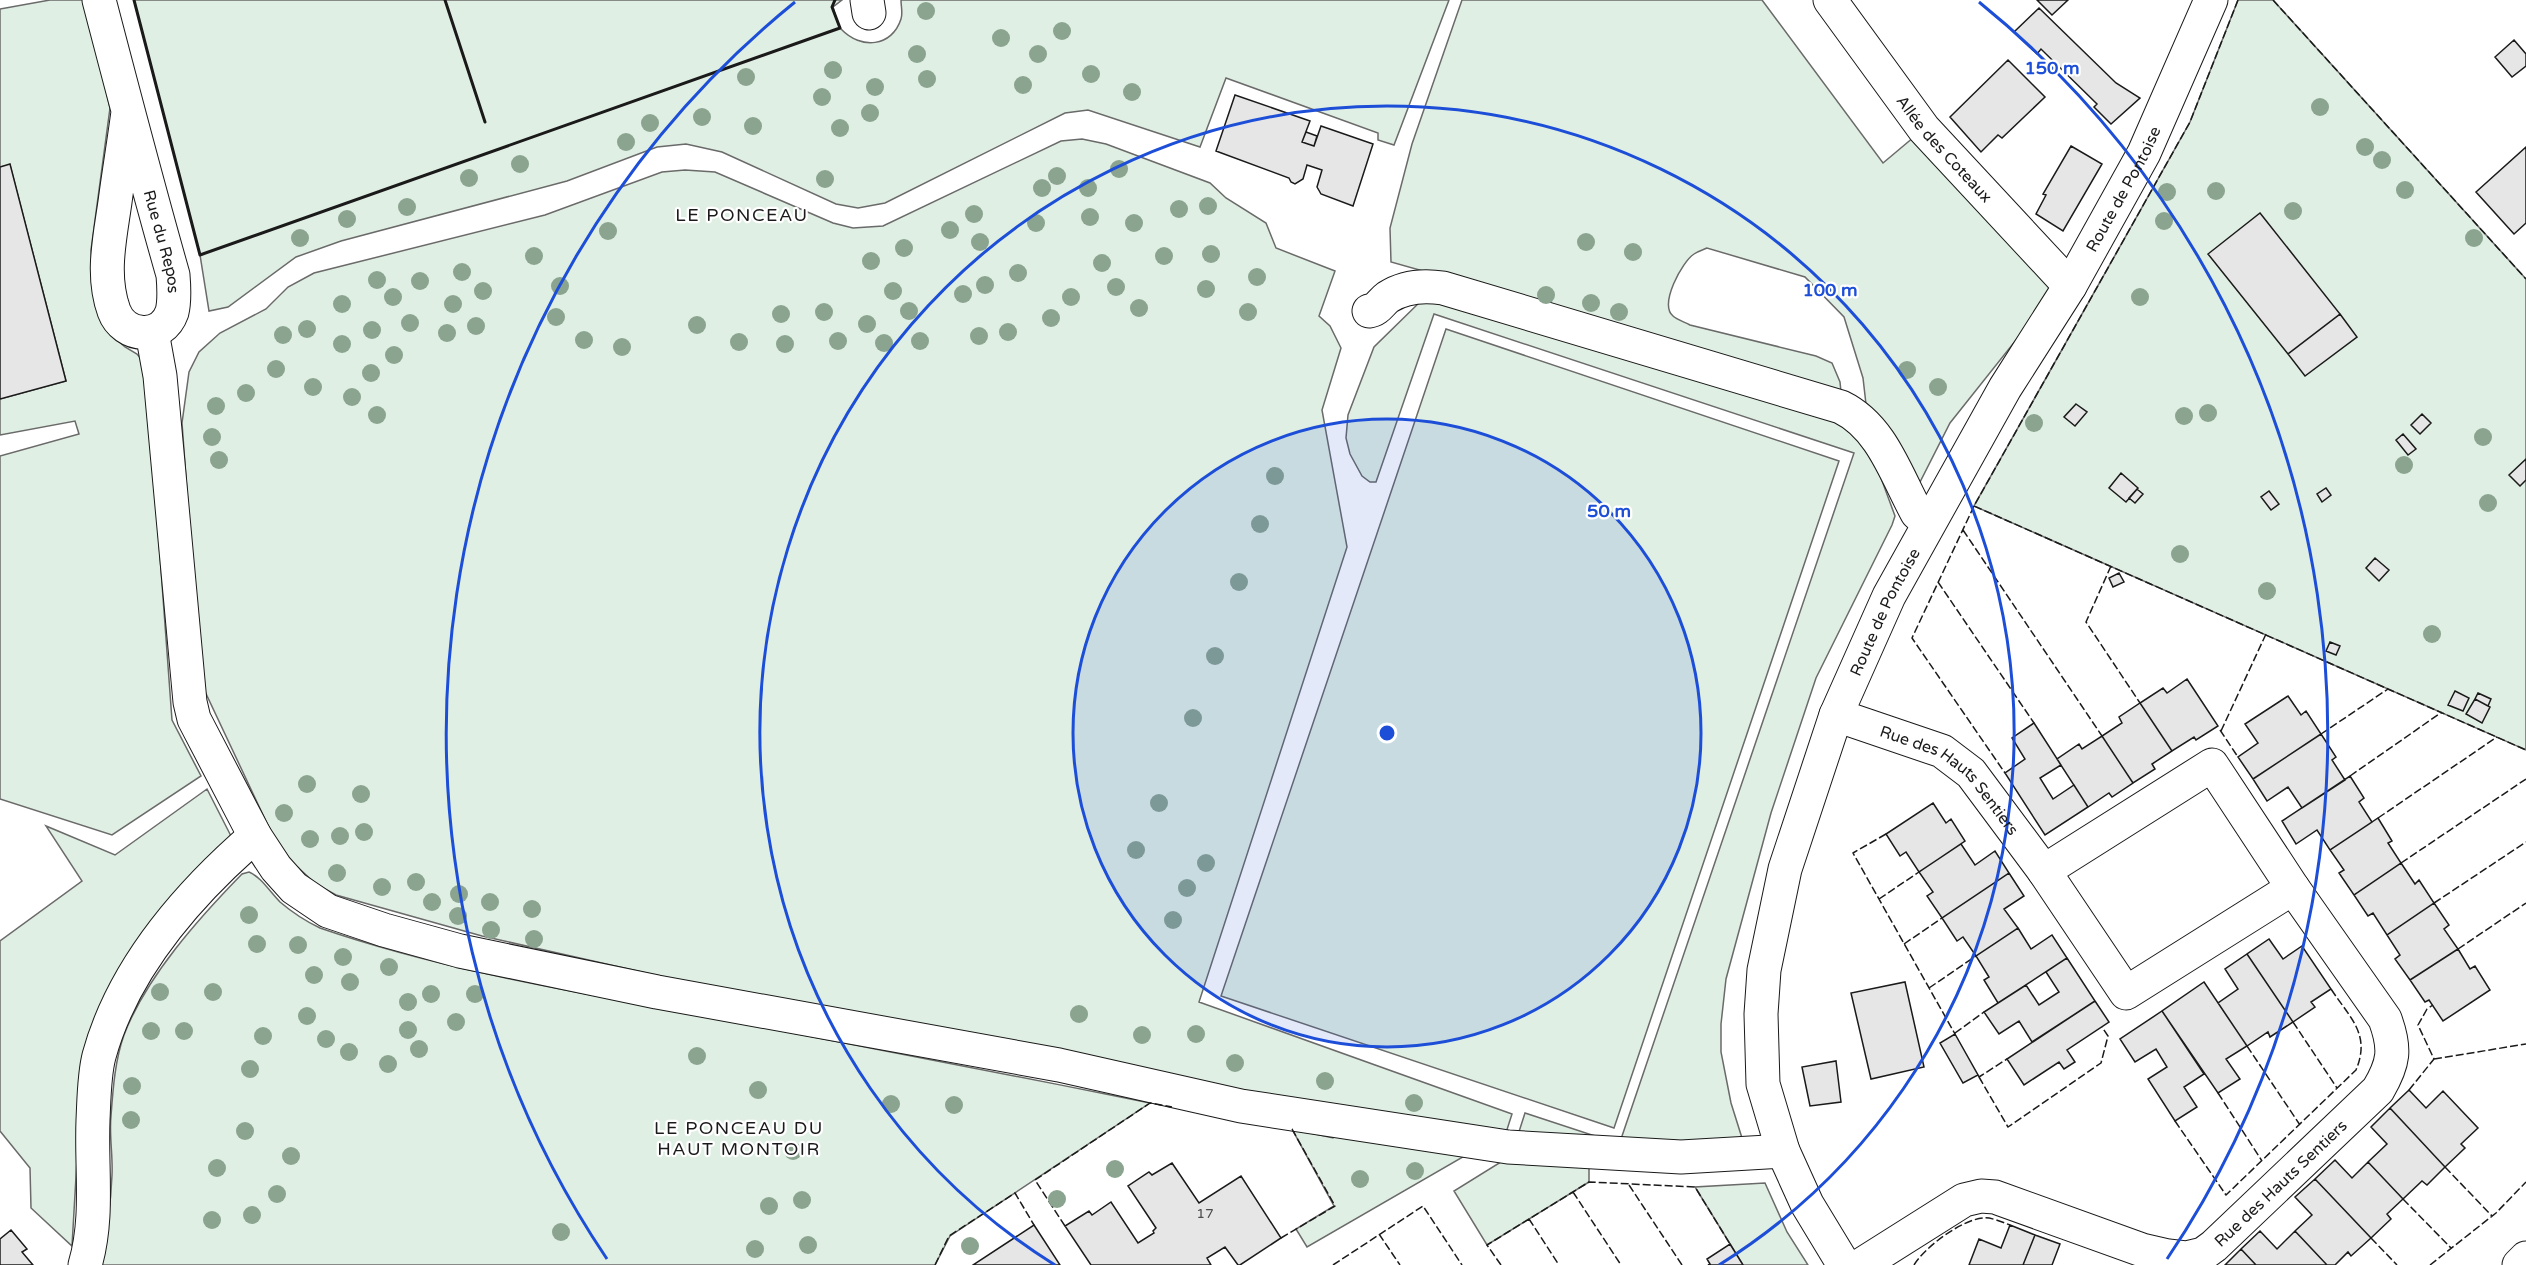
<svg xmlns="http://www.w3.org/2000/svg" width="2526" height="1265" font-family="'Varela Round',sans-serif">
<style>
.green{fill:#e0efe3;stroke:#6a6a6a;stroke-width:1.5}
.building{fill:#e6e6e6;stroke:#1a1a1a;stroke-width:1.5}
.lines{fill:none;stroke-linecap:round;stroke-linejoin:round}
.minor-casing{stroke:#1a1a1a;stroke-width:35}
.minor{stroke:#fff;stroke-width:33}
.fence{stroke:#1a1a1a;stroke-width:1.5;stroke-dasharray:8 3;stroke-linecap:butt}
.wall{stroke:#1a1a1a;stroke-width:3}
.tree{fill:#8aa48f}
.ring{fill:none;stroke:#1d4ed8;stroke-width:3}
.labels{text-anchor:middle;stroke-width:4.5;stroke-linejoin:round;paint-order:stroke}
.number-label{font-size:14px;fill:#4d4d4d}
.street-label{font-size:16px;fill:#1a1a1a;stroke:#fff}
.neighbourhood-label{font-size:18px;letter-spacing:1.5px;fill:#1a1a1a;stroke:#fff}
.centre{fill:#1d4ed8;stroke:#fff;stroke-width:3}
.ring-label{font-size:18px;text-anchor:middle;font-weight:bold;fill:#1d4ed8;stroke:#fff;stroke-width:4.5;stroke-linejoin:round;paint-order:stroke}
</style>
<rect width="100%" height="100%" fill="#fff"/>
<path class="green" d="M50 0H86L110 108 91 250 93 286 108 332 125 347 137 354 146 365 172 720 201 776 112 835 0 799V456L79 434 75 421 0 435V399L66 381 10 165 0 167V9Z
M134 0H842L833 7C835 14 837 24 841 29 861 50 892 47 901 19 903 14 901 6 901 0H1449L1394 145 1378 140V133L1226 78 1200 147 1088 110 1065 113 885 203 858 208 836 204 722 152 686 144 657 147 567 181 341 241 296 257 228 307 209 311 200 255Z
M1462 0H1762L1883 163 1914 137 2049 283 2052 292 2047 301 1950 423 1920 482 1866 404 1863 378 1844 317 1805 277 1707 248C1703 250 1698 251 1694 254 1682 262 1659 304 1673 316 1677 320 1685 322 1690 325L1816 356 1832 363 1840 382 1841 392 1614 325 1391 262 1390 228 1412 144Z
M2238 0H2273L2526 279V750L1974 506 2190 122Z
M1082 139 1106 144 1210 183 1226 198 1266 223 1276 248 1335 271 1319 316 1330 326 1341 348 1322 410 1347 547 1199 1002 1512 1114 1504 1139 1263 1094 677 980 482 936 336 895 316 884 292 862 272 834 201 683 182 423 189 372 199 352 220 333 266 309 288 287 314 273 545 215 662 172 685 170 715 172 833 223 853 228 883 226 1061 141Z
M1426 296 1802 402 1867 440 1895 516 1892 525 1816 678 1771 813 1726 979 1721 1024V1052L1731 1103 1742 1138 1700 1145 1516 1141 1525 1113 1610 1141 1621 1139 1854 453 1434 314 1376 482H1370L1362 476 1350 454 1346 438 1348 415 1374 347Z
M1446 329 1839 461 1614 1128 1221 996Z
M207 789 232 838 169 902 78 1142 72 1246 31 1208 30 1168 0 1131V941L82 881 46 826 115 855Z
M249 872C261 877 270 892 280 902 293 913 305 921 320 928 445 971 576 992 705 1016 854 1044 1002 1073 1150 1103L950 1236 935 1265H99C106 1236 111 1205 112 1175 113 1155 109 1135 111 1116 113 1089 115 1060 124 1035 146 977 199 918 242 874Z
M1292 1129 1333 1138 1336 1130 1475 1150 1307 1247 1296 1229 1334 1206Z
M1512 1155 1589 1165V1182L1487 1245 1454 1191Z
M1765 1183 1787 1232 1808 1265H1743L1695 1187Z"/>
<path class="building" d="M2037 0H2068L2052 15Z
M2039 8 2116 83 2140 98 2111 124 2094 107 2097 104 2041 49 2037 54 2014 32Z
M2514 40 2526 54V66L2512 77 2495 57Z
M2008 60 2045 97 2002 138 1998 135 1981 152 1950 117Z
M1235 95 1310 121 1302 142 1314 146 1321 126 1373 144 1353 206 1321 194 1317 187 1322 170 1307 165 1303 179 1295 184 1291 182 1289 178 1216 151Z
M1306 132 1317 136 1314 146 1302 142Z
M2071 146 2102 164 2063 231 2036 214 2046 195 2043 194Z
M2526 147V223L2514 234 2476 192Z
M10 164 66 381 0 399V167Z
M2260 213 2340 314 2288 354 2208 254Z
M2340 314 2357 337 2305 376 2288 354Z
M2076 404 2087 412 2075 426 2064 417Z
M2422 414 2431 423 2420 434 2411 425Z
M2403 434 2416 449 2408 455 2396 440Z
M2526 459V480L2520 486 2509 475Z
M2121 473 2138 488 2126 502 2109 488Z
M2326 488 2331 495 2322 502 2317 494Z
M2137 489 2143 494 2135 503 2129 498Z
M2269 491 2279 504 2271 510 2261 497Z
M2375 558 2389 570 2379 581 2366 568Z
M2119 573 2124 582 2113 587 2109 578Z
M2330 642 2340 646 2336 655 2326 651Z
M2187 679 2218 726 2196 740 2194 737 2172 751 2140 703 2163 688 2167 693Z
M2455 691 2469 698 2463 711 2448 705Z
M2478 693 2491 699 2488 706 2475 699Z
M2288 696 2301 715 2306 711 2321 734 2253 779 2238 757 2258 743 2245 724Z
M2475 699 2490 707 2482 723 2466 714Z
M2140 703 2172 751 2152 764 2155 769 2133 783 2102 736 2122 723 2119 717Z
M2034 723 2061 765 2040 778 2053 799 2074 785 2088 807 2045 835 2005 773 2025 759 2012 738Z
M2321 734 2336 757 2332 760 2345 780 2302 808 2288 787 2267 801 2253 779Z
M2102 736 2133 783 2112 797 2109 793 2088 807 2057 759 2079 744 2082 749Z
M2350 776 2364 798 2359 802 2372 822 2330 850 2317 830 2296 844 2282 821Z
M1933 803 1946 823 1951 819 1965 841 1919 872 1906 852 1900 856 1886 834Z
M2378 818 2392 841 2388 843 2401 863 2354 895 2339 873 2344 870 2330 850Z
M1961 844 1975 865 1995 851 2009 873 1942 918 1927 896 1933 892 1919 872Z
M2401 863 2415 884 2419 880 2434 903 2387 935 2373 913 2368 916 2354 895Z
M2009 873 2024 896 2004 909 2018 928 1976 956 1963 937 1957 941 1942 918Z
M2434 903 2449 925 2444 929 2458 949 2410 980 2395 959 2400 955 2387 935Z
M2018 928 2031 949 2052 935 2067 958 1998 1003 1984 980 1989 977 1976 956Z
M2269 939 2283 959 2302 946 2331 989 2311 1002 2315 1007 2293 1022 2247 954Z
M2458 949 2470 969 2475 966 2490 990 2443 1021 2429 1000 2425 1002 2410 980Z
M2247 954 2293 1022 2270 1037 2268 1032 2247 1046 2218 1003 2238 989 2225 969Z
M2067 958 2095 1001 2032 1042 2019 1021 1999 1034 1984 1012 2026 985 2039 1005 2059 992 2046 972Z
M1905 982 1924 1067 1871 1079 1851 993Z
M2204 982 2247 1046 2226 1059 2240 1079 2218 1093 2162 1011Z
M2095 1001 2109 1022 2067 1050 2075 1062 2064 1069 2059 1062 2024 1085 2007 1059Z
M2162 1011 2204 1074 2184 1087 2197 1107 2175 1121 2148 1079 2167 1067 2156 1049 2135 1062 2120 1039Z
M1955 1034 1978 1075 1963 1083 1940 1043Z
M1836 1061 1841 1102 1810 1106 1802 1067Z
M2409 1090 2426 1108 2443 1091 2478 1128 2461 1144 2465 1148 2445 1167 2390 1108Z
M2390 1108 2445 1167 2427 1185 2422 1181 2403 1199 2368 1162 2387 1144 2371 1127Z
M2335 1160 2352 1178 2368 1162 2403 1199 2387 1214 2391 1219 2371 1238 2315 1179Z
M1172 1163 1199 1203 1241 1176 1281 1238 1240 1265H1238L1225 1247 1207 1258 1211 1265H1091L1065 1226 1089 1211 1092 1215 1111 1202 1138 1243 1154 1233 1153 1231 1156 1228 1128 1186 1149 1172 1152 1175Z
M2315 1179 2371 1238 2351 1256 2348 1252 2335 1265H2327L2295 1231 2312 1215 2295 1197Z
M1034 1225 1060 1265H973Z
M2010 1225 2035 1235 2023 1265H1969L1979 1239 2001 1248Z
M11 1230 27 1249 22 1252 33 1265H0V1239Z
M2260 1231 2277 1249 2295 1231 2327 1265H2256L2241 1249Z
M2035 1235 2060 1244 2052 1265H2023Z
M1730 1244 1743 1265H1708L1710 1264 1707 1259Z
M2241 1249 2256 1265H2225Z"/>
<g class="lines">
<g class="minor-casing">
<g id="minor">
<path id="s1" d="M99 0C123 92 147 184 173 275 174 287 175 300 172 312 162 341 124 338 114 311 101 275 110 238 115 202 119 172 124 142 128 112"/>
<path d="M867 0 869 13"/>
<path id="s2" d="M1830 0 1924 129 2070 286"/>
<path d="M1369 311C1378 310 1381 302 1388 297 1405 286 1423 285 1443 288L1841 407C1882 427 1896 475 1917 513L1928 523"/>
<path d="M152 332 160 376 190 702 194 719 255 836 276 868 294 888 328 911 384 930 460 951 657 992 1059 1065 1241 1106 1508 1147 1681 1157 1783 1151"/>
<path id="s3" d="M1836 715 1942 751 1971 773 2044 871"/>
<path d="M2212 765 2293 888 2126 993 2044 871Z"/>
<path d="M85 1265C99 1218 91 1168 93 1120 94 1100 94 1075 99 1056 123 968 188 894 255 836"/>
<path id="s4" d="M1844 1265 1807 1204 1783 1151 1763 1084 1761 1014 1764 970 1785 869 1836 715 1889 596 2005 388 2070 286 2144 153 2211 0"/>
<path id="s5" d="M1861 1265 1964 1200 1981 1196 1995 1197 2142 1250 2168 1256 2186 1258 2203 1254 2214 1246 2378 1090C2394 1063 2396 1049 2385 1019L2293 888"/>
<path d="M2519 1265 2526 1258"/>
</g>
</g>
<use href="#minor" class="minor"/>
<path class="fence" d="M2238 0 2190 122 1974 506 2526 750
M2273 0 2526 279
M1974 506 1912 638 2005 773
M1963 530 2102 736
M2111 566 2086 622 2140 703
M1938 582 2034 723
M2220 730 2238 757
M2221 731 2266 634
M2321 734 2388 689
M2350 776 2442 712
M2378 818 2497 737
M1886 834 1853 853 1955 1034
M2401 863 2526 779
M1879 899 1919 872
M2434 903 2526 842
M1904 944 1942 918
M2458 949 2526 903
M1929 988 1976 956
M2293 1022 2337 1088
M1955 1033 1984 1012
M2247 1046 2300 1125
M2434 1059 2526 1044
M1978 1075 1979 1077 2007 1059
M1979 1077 2008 1127 2101 1063 2108 1036 2102 1027
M2409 1090 2434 1059 2418 1025 2427 1009 2433 1005
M2218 1093 2262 1161
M2175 1121 2226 1195 2356 1070C2371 1034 2350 1018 2331 989
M2445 1167 2492 1216
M1629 1185 1682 1265
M1573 1192 1621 1265
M2403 1199 2451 1248
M1529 1219 1559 1265
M1065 1226 1035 1180 1150 1103 1172 1107
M1379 1234 1400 1265
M1281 1238 1335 1206 1292 1129H1290
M2371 1238 2397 1265
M935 1265 949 1236 1015 1193 1034 1225
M1333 1265 1423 1206 1462 1265
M1501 1265 1487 1245 1589 1182 1695 1187 1730 1244
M1914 1265C1925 1247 1961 1220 1983 1218 1991 1217 2002 1222 2010 1225
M2430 1265 2496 1213 2526 1182"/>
<path class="wall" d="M134 0 200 255 840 28 832 7 835 0
M445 0 485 122"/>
</g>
<g class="tree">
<circle cx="926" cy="11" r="9"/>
<circle cx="1062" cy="31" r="9"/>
<circle cx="1001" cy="38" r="9"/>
<circle cx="917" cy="54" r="9"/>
<circle cx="1038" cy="54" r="9"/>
<circle cx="833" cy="70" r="9"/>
<circle cx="1091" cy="74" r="9"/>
<circle cx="746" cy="77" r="9"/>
<circle cx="927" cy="79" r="9"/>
<circle cx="1023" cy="85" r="9"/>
<circle cx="875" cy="87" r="9"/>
<circle cx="1132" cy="92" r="9"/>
<circle cx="822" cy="97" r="9"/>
<circle cx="2320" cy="107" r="9"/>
<circle cx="870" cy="113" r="9"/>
<circle cx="702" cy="117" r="9"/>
<circle cx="650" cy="123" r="9"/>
<circle cx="753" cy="126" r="9"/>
<circle cx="840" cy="128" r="9"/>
<circle cx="626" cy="142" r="9"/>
<circle cx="2365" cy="147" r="9"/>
<circle cx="2382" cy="160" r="9"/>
<circle cx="520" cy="164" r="9"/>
<circle cx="1119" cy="169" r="9"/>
<circle cx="1057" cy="176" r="9"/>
<circle cx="469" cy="178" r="9"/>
<circle cx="825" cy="179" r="9"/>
<circle cx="1042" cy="188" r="9"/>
<circle cx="1088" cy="188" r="9"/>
<circle cx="2405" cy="190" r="9"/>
<circle cx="2216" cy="191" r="9"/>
<circle cx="2167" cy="192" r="9"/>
<circle cx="1208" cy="206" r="9"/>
<circle cx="407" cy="207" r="9"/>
<circle cx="1179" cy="209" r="9"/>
<circle cx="2293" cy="211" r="9"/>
<circle cx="974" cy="214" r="9"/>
<circle cx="1090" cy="217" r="9"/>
<circle cx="347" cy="219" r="9"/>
<circle cx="2164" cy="221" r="9"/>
<circle cx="1036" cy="223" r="9"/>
<circle cx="1134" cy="223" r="9"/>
<circle cx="950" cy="230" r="9"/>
<circle cx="608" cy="231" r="9"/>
<circle cx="300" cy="238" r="9"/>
<circle cx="2474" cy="238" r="9"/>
<circle cx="980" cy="242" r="9"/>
<circle cx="1586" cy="242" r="9"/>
<circle cx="904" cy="248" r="9"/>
<circle cx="1633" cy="252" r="9"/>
<circle cx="1211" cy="254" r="9"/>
<circle cx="534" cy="256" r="9"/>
<circle cx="1164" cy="256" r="9"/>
<circle cx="871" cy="261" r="9"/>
<circle cx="1102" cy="263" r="9"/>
<circle cx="462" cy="272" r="9"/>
<circle cx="1018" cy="273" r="9"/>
<circle cx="1257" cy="277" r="9"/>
<circle cx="377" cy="280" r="9"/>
<circle cx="420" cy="281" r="9"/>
<circle cx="985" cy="285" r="9"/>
<circle cx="560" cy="286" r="9"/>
<circle cx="1116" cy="287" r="9"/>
<circle cx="1206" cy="289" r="9"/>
<circle cx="483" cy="291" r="9"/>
<circle cx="893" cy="291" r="9"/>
<circle cx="963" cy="294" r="9"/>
<circle cx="1546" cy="295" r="9"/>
<circle cx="393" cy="297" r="9"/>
<circle cx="1071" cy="297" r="9"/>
<circle cx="2140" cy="297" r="9"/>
<circle cx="1591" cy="303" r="9"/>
<circle cx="342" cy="304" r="9"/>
<circle cx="453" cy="304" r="9"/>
<circle cx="1139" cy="308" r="9"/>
<circle cx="909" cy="311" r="9"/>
<circle cx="824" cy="312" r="9"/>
<circle cx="1248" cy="312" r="9"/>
<circle cx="1619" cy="312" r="9"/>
<circle cx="781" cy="314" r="9"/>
<circle cx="556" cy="317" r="9"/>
<circle cx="1051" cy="318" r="9"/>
<circle cx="410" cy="323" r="9"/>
<circle cx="867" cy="324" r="9"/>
<circle cx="697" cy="325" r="9"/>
<circle cx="476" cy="326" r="9"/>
<circle cx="307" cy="329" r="9"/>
<circle cx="372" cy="330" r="9"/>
<circle cx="1008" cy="332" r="9"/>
<circle cx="447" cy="333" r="9"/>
<circle cx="283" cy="335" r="9"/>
<circle cx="979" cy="336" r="9"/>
<circle cx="584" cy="340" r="9"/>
<circle cx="838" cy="341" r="9"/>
<circle cx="920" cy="341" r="9"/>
<circle cx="739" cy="342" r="9"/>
<circle cx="884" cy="343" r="9"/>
<circle cx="342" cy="344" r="9"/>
<circle cx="785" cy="344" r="9"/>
<circle cx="622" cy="347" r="9"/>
<circle cx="394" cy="355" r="9"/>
<circle cx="276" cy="369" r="9"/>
<circle cx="1907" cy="370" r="9"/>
<circle cx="371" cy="373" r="9"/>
<circle cx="313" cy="387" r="9"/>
<circle cx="1938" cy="387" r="9"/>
<circle cx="246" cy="393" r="9"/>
<circle cx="352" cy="397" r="9"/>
<circle cx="216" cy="406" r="9"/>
<circle cx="2208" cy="413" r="9"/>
<circle cx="377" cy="415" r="9"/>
<circle cx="2184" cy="416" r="9"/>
<circle cx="2034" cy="423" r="9"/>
<circle cx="212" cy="437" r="9"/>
<circle cx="2483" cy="437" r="9"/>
<circle cx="219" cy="460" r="9"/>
<circle cx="2404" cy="465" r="9"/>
<circle cx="1275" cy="476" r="9"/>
<circle cx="2488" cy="503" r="9"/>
<circle cx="1260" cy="524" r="9"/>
<circle cx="2180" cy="554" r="9"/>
<circle cx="1239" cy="582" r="9"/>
<circle cx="2267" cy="591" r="9"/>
<circle cx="2432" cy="634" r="9"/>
<circle cx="1215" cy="656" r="9"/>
<circle cx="1193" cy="718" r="9"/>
<circle cx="307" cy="784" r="9"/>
<circle cx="361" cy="794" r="9"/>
<circle cx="1159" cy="803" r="9"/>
<circle cx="284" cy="813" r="9"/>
<circle cx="364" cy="832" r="9"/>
<circle cx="340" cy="836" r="9"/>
<circle cx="310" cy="839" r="9"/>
<circle cx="1136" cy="850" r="9"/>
<circle cx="1206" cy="863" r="9"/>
<circle cx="337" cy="873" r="9"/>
<circle cx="416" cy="882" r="9"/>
<circle cx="382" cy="887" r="9"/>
<circle cx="1187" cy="888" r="9"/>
<circle cx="459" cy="894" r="9"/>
<circle cx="432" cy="902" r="9"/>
<circle cx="490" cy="902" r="9"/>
<circle cx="532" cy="909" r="9"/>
<circle cx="249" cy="915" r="9"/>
<circle cx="458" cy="916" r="9"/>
<circle cx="1173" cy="920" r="9"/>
<circle cx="491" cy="930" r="9"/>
<circle cx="534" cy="939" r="9"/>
<circle cx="257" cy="944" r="9"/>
<circle cx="298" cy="945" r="9"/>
<circle cx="343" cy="957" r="9"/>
<circle cx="389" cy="967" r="9"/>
<circle cx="314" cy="975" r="9"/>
<circle cx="350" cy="982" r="9"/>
<circle cx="160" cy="992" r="9"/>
<circle cx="213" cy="992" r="9"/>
<circle cx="431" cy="994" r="9"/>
<circle cx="475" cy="994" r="9"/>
<circle cx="408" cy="1002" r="9"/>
<circle cx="1079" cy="1014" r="9"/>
<circle cx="307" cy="1016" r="9"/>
<circle cx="456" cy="1022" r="9"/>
<circle cx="408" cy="1030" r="9"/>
<circle cx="151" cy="1031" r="9"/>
<circle cx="184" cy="1031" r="9"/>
<circle cx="1196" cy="1034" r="9"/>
<circle cx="1142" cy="1035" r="9"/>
<circle cx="263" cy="1036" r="9"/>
<circle cx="326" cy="1039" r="9"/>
<circle cx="419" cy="1049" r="9"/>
<circle cx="349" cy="1052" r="9"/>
<circle cx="697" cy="1056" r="9"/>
<circle cx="1235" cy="1063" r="9"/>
<circle cx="388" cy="1064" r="9"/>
<circle cx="250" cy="1069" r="9"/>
<circle cx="1325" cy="1081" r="9"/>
<circle cx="132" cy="1086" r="9"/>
<circle cx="758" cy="1090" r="9"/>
<circle cx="1414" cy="1103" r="9"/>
<circle cx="891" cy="1104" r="9"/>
<circle cx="954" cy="1105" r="9"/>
<circle cx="131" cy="1120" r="9"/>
<circle cx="245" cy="1131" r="9"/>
<circle cx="793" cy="1151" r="9"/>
<circle cx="291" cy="1156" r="9"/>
<circle cx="217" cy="1168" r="9"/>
<circle cx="1115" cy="1169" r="9"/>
<circle cx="1415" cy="1171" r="9"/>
<circle cx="1360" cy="1179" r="9"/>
<circle cx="277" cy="1194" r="9"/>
<circle cx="1057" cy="1199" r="9"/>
<circle cx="802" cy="1200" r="9"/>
<circle cx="769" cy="1206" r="9"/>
<circle cx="252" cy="1215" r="9"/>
<circle cx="212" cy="1220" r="9"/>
<circle cx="561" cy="1232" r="9"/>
<circle cx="808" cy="1245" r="9"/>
<circle cx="970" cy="1246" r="9"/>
<circle cx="755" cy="1249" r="9"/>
</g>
<circle cx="1387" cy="733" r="314" fill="#1d4ed8" fill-opacity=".12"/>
<g class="ring">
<circle cx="1387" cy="733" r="314"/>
<path d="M1055 1265A627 627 0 1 1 1719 1265"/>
<path d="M607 1259A941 941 0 0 1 795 2M1979 2A941 941 0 0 1 2167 1259"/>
</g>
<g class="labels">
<g class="number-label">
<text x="1205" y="1218">17</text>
</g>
<g class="street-label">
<text dy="6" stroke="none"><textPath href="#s2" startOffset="188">Allée des Coteaux</textPath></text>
<text dy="6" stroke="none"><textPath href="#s4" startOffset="1179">Route de Pontoise</textPath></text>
<text dy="6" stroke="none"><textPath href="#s1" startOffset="250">Rue du Repos</textPath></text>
<text dy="6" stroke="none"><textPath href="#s4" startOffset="693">Route de Pontoise</textPath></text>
<text dy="6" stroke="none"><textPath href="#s3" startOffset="135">Rue des Hauts Sentiers</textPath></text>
<text dy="6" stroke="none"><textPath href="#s5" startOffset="477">Rue des Hauts Sentiers</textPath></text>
</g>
<g class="neighbourhood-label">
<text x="742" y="221">LE PONCEAU</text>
<text x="739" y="1134">LE PONCEAU DU<tspan x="739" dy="21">HAUT MONTOIR</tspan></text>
</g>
</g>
<circle cx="1387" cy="733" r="9" class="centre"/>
<g class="ring-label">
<text x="2052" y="74">150 m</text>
<text x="1830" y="296">100 m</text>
<text x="1609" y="517">50 m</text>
</g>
</svg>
